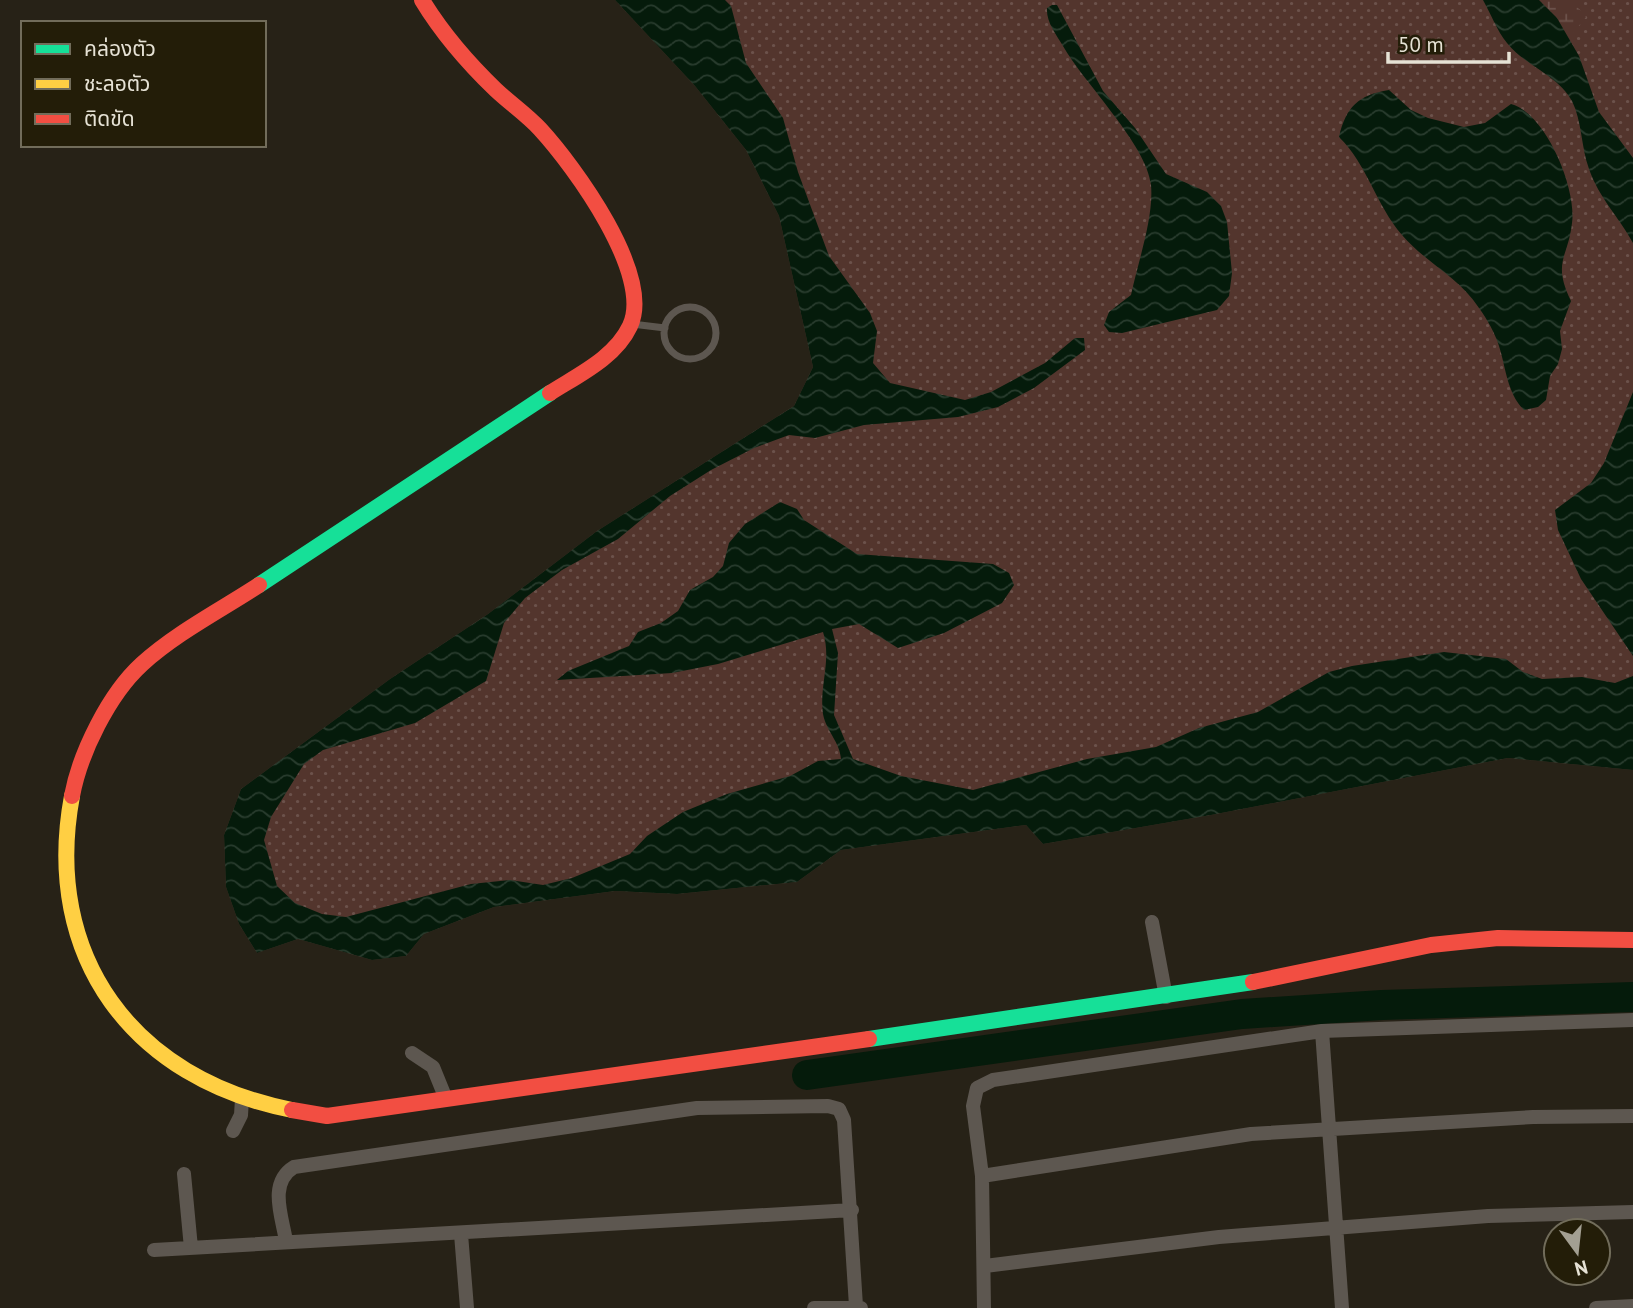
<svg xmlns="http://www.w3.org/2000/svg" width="1633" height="1308" font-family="'PT Sans','Noto Sans Thai',sans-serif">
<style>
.grass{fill:url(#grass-dots)}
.wetland{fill:url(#wetland-marsh)}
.water{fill:url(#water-waves)}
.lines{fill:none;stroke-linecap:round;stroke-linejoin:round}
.river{stroke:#051b0b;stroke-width:30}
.lane{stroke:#5d5750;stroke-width:7}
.street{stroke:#5d5750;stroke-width:14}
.fast{stroke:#16e098;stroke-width:16}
.slow{stroke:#ffcf43;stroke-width:16}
.jam{stroke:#f24e42;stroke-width:16}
</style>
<defs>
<pattern id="grass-dots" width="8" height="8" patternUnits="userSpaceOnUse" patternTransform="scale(1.75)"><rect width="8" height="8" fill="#53352d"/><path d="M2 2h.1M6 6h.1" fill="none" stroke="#6c524b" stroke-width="1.8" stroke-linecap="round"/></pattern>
<pattern id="wetland-marsh" width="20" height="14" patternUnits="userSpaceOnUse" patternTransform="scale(1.75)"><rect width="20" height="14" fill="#53352d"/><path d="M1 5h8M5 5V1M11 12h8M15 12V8" fill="none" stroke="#6c524b"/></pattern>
<pattern id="water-waves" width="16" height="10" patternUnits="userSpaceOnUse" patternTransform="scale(1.75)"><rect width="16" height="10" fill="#051b0b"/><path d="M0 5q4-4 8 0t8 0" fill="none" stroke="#293c2e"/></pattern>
</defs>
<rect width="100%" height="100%" fill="#272217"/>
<path class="grass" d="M615 0H1633V770L1508 758 1211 815 1043 844 1026 825 841 850 797 882 677 894 615 891 494 907 424 934 406 956 372 960 298 939 257 953 239 924 226 887 224 835 241 789 390 679 488 614 597 531 794 406 813 367 779 216 746 150 695 86Z"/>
<path class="wetland" d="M1539 0H1571L1586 17 1569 38 1557 18Z"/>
<path class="water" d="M615 0H725L731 6 746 63 783 118 798 172 829 256 870 313 877 331 873 363 890 383 965 400 991 392 1045 363 1075 338H1084L1085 350 1034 388 998 407 958 417 864 425 815 438 789 435 754 448 711 470 670 496 618 539 562 570 525 598 504 623 486 681 415 723 323 750 304 764 271 817 264 840 277 886 295 903 322 914 346 917 471 884 510 880 543 885 572 878 630 854 647 836 683 812 727 794 790 776 818 761 841 759C840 742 826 731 823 714 819 686 832 660 823 632L718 664 672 673 557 680 568 671 629 646 638 632 661 623 678 611 690 590 713 577 723 566 729 543 745 524 780 502 797 509 804 520 857 554 993 564 1009 573 1014 585 1002 603 944 633 898 648 859 624 832 629 838 653 834 715 853 759 901 776 973 790 1087 759 1156 747 1199 728 1258 712 1329 672 1352 666 1444 652 1506 659 1523 672 1542 679 1582 677 1615 683 1633 676V770L1508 758 1211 815 1043 844 1026 825 841 850 797 882 677 894 615 891 494 907 424 934 406 956 372 960 298 939 257 953 239 924 226 887 224 835 241 789 390 679 488 614 597 531 794 406 813 367 779 216 746 150 695 86Z
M1483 0H1539L1557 18 1579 56 1599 112 1633 158V243C1619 217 1599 198 1589 169 1581 147 1582 121 1572 101 1558 75 1524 65 1507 43 1497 31 1491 14 1483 0Z
M1052 5H1057L1103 91 1135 128 1166 174 1207 192 1221 206 1227 222 1232 273 1229 296 1217 310 1122 333 1109 332 1104 325 1109 312 1131 295C1138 262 1154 217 1151 185 1147 145 1084 83 1063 46 1056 34 1046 22 1047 8Z
M1389 90 1411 110 1428 118 1464 127 1485 123 1511 104C1546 113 1577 189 1572 223 1568 259 1552 261 1571 301L1560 331 1562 349 1558 364 1550 376 1546 400 1538 407 1524 410C1507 393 1506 368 1499 346 1495 333 1487 319 1479 308 1459 277 1426 263 1402 235 1376 205 1367 164 1339 137 1346 107 1358 95 1389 90Z
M1633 392V656L1581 579 1558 530 1555 510 1591 483 1604 463Z"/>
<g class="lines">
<path class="river" d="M807 1075 1242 1014 1382 1005 1633 997"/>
<path class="lane" d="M664 333a26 26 0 1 1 52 0a26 26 0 1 1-52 0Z
M632 324 665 328"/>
<path class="street" d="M1152 922 1166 997
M1322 1031 1342 1308
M412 1053 433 1067 446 1099
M233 1131 241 1115 242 1099
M184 1174 191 1248
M982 1176 1251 1134 1533 1117 1633 1116
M461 1234 467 1308
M286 1241C282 1216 268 1183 294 1167L697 1108 828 1106 839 1109 844 1120 856 1306
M154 1250 852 1210
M985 1266 1219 1237 1488 1216 1633 1212
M814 1308H861
M984 1308 982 1176 973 1106 977 1088 993 1080 1322 1031 1633 1020
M1596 1308 1633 1306"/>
<path class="fast" d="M259 585 550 393
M869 1039 1253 982"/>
<path class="slow" d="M72 796C42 957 133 1079 292 1110"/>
<path class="jam" d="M422 0C442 33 468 63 496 90 511 104 527 115 540 129 574 166 654 275 630 326 615 358 578 375 550 393
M72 796C80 753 109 694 142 664 176 633 221 610 259 585
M1253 982 1431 945 1498 938 1633 940
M292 1110 327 1116 869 1039"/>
</g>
<rect x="21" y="21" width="245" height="126" fill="#231d08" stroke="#716c5a" stroke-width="2"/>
<rect x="35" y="44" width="35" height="10" fill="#16e098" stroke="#716c5a" stroke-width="2"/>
<text x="84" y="56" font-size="21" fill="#e6e2d5">คล่องตัว</text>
<rect x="35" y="79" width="35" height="10" fill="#ffcf43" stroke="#716c5a" stroke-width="2"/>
<text x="84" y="91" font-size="21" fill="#e6e2d5">ชะลอตัว</text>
<rect x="35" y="114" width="35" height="10" fill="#f24e42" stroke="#716c5a" stroke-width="2"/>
<text x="84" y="126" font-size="21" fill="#e6e2d5">ติดขัด</text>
<g transform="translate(1577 1252) rotate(165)"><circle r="33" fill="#231d08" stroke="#716c5a" stroke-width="2"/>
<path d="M0-5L12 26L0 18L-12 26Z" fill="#a39f92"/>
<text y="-10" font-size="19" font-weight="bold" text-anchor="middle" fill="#e6e2d5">N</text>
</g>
<path d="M1388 52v10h121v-10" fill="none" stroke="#e6e2d5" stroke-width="3.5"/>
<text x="1398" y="52" font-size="21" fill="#e6e2d5" stroke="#231d08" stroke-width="5" paint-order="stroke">50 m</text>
</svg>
